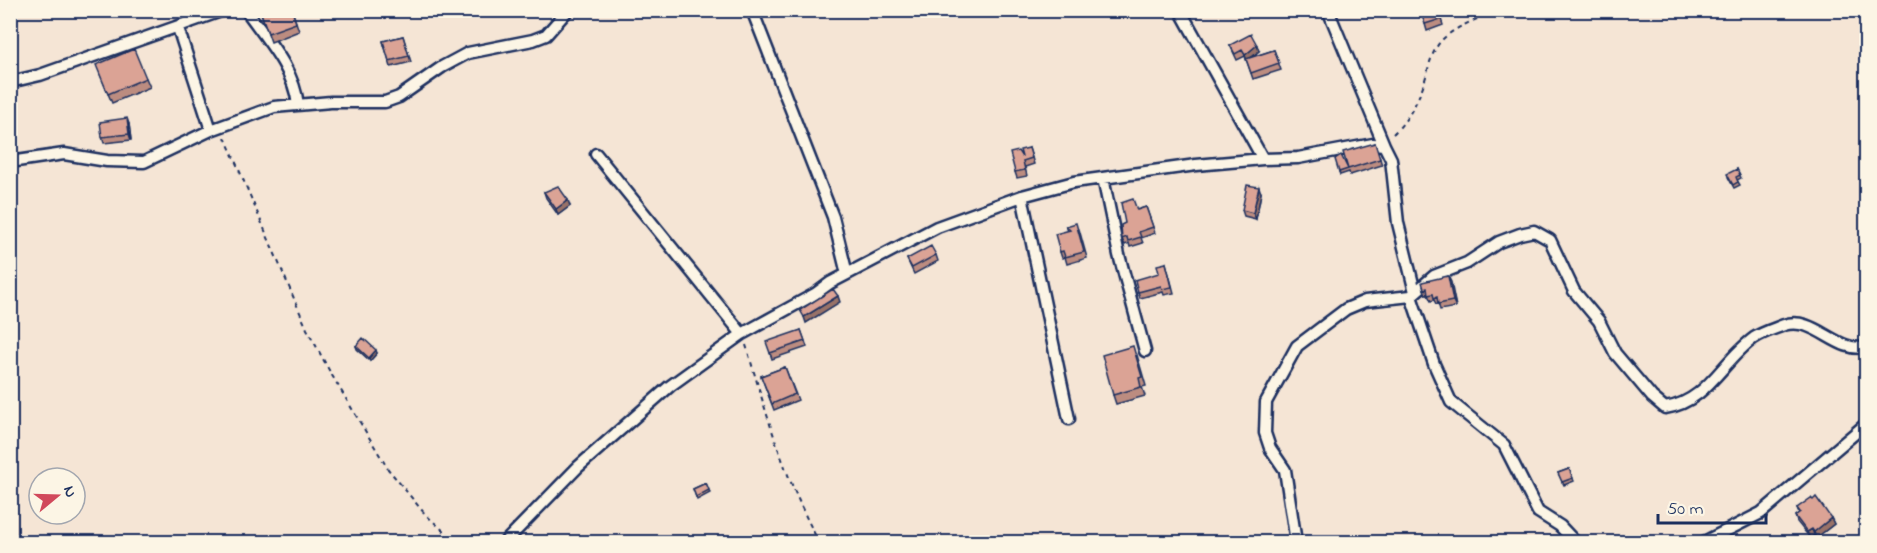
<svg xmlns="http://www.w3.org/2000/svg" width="1877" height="553" font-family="'Indie Flower',sans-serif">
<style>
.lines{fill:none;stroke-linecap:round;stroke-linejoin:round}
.minor-casing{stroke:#1b2f5e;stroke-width:15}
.path{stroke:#1b2f5e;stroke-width:2;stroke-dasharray:4.5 4.5;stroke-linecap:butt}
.minor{stroke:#fcf5e5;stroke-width:10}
.wall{fill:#bc8c80;stroke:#1b2f5e;stroke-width:1.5}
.shaded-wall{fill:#997268;stroke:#1b2f5e;stroke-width:1.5}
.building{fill:#dba395;stroke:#1b2f5e;stroke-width:1.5}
</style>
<rect width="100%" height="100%" fill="#f5e5d5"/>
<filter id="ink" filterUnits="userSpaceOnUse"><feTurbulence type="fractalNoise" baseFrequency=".0167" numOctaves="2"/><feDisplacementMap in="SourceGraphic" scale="12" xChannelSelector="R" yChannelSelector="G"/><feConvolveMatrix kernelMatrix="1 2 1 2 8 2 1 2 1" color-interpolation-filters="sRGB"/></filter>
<g filter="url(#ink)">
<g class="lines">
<g class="minor-casing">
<path id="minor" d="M246 10C267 40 294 69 298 105
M752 10 833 217 847 274
M1180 10 1263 159
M1328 10 1384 145
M178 28 211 130
M10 82 40 75 224 10
M596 154 742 334
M10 162 64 154 107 161 144 162 211 130 274 107 331 102H385L399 97 442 67 468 53 533 40 546 35 568 10
M1103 178 1119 255 1145 351
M1022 196 1069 419
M1411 296 1434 364 1451 402 1504 445 1538 512 1560 526 1575 542
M505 542 578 467 670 386 742 334 815 294 830 283 937 227 1022 196 1074 182 1196 165 1263 159 1298 158 1373 144 1384 145 1391 159 1398 223 1415 292
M1296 542 1285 470 1270 448 1265 433 1266 402 1297 346 1346 309 1365 301 1411 296 1434 276 1467 263 1499 242 1520 234 1534 231 1550 240 1574 291 1599 321 1615 353 1652 397 1665 408C1707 402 1722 361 1754 338 1763 332 1774 329 1784 325 1814 315 1837 354 1866 347
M1704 542 1761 513 1866 424"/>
</g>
<path class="path" d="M1393 134C1408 120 1417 103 1424 83 1429 68 1430 54 1441 41 1455 26 1479 19 1498 10
M225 137 307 329 330 372 388 469 425 514 456 542
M746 345C766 413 785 480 819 542"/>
<use href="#minor" class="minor"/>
</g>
<path class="wall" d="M260 10H292L299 31 271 42Z
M1438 10 1443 25 1427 31 1425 24Z
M403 36 411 62 391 67 383 41Z
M1230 45 1259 51 1252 57 1274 50 1281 70 1253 79 1245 56 1237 60Z
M100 74 146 78 150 87 112 103Z
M129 124 131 140 104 143 102 137Z
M1375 143 1382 165 1350 175 1349 172 1340 175 1339 172 1347 168Z
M1029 148 1034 164 1025 167 1027 176 1017 178 1015 172 1022 157Z
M1737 169 1741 178 1737 180 1740 185 1734 188 1728 177Z
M544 192 570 206 558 215 546 198Z
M1261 193 1256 219 1244 216 1242 210Z
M1146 207 1155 233 1141 238 1143 243 1130 247 1129 243 1125 245 1122 239 1125 223 1137 210Z
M1066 226 1079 229 1087 258 1067 264 1065 257 1062 258 1060 252 1068 231Z
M936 255 938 261 914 274 907 259Z
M1166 263 1174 293 1164 295 1163 292 1140 298 1138 292 1159 273Z
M1448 276 1456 307 1440 310 1438 303 1436 304 1434 300 1431 301 1428 295H1426L1424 289Z
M801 330 807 347 772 359 770 353Z
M356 346 377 353 370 361 357 349Z
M1137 355 1146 386 1142 387 1145 396 1116 404 1113 395Z
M785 367 798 400 774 410 761 376Z
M1569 469 1574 481 1564 485 1558 473Z
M706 483 710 493 697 500 693 489Z
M1797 508 1831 518 1834 524 1816 538 1814 535 1810 538 1797 522 1795 516 1799 513Z"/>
<path class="shaded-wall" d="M1257 45 1259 51 1247 61 1245 55Z
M127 118 129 124 131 140 129 134Z
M1259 187 1261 193 1256 219 1253 213Z
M568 200 570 206 558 215 556 209Z
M1448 276 1451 282 1456 307 1453 301Z
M838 296 840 302 806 323 804 317Z
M376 350 377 353 370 361 369 358Z
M1831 518 1834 524 1816 538 1814 532Z
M1812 529 1814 535 1810 538 1807 532Z"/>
<path class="building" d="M260 10H292L296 23 268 33Z
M1420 10H1438L1441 19 1425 24Z
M1251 34 1257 45 1245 55 1242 50 1235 54 1230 45Z
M403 36 409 56 389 61 383 41Z
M134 49 146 78 108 94 96 65Z
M1274 50 1279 63 1251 73 1246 59Z
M127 118 129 134 102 137 100 122Z
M1375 143 1380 159 1348 169 1343 152Z
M1029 148 1032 158 1023 161 1025 170 1015 172 1010 153 1018 151 1022 157 1020 150Z
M1341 155 1348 169 1339 172 1335 159Z
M1737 169 1740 175 1736 177 1738 182 1733 185 1727 174Z
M1247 185 1259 187 1253 213 1242 210Z
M558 186 568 200 556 209 544 192Z
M1133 199 1137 210 1146 207 1153 227 1139 232 1141 237 1128 241 1127 237 1122 239 1121 225 1125 223 1121 203Z
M1076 223 1084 252 1065 257 1063 251 1060 252 1055 234 1070 230 1066 226Z
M931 246 936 255 912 268 907 259Z
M1166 263 1172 287 1162 289 1161 286 1138 292 1135 280 1159 273 1157 265Z
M1448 276 1453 301 1438 304 1437 297 1434 298 1433 294 1428 295 1427 288 1424 289 1422 282Z
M833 289 838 296 804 317 800 310Z
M801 330 805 341 770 353 766 342Z
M363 338 376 350 369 358 356 346Z
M1133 346 1142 377 1139 378 1141 387 1113 395 1102 355Z
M785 367 795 394 772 404 761 376Z
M1569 469 1573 478 1562 482 1558 473Z
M706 483 709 490 696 497 693 489Z
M1816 497 1831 518 1814 532 1812 529 1807 532 1795 516 1800 512 1797 508 1811 498 1813 500Z
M433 537 437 543H426Z"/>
</g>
<rect width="1877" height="553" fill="none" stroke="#fcf5e5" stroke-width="36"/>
<rect x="18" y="18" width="1841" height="517" fill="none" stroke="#1b2f5e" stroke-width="2" filter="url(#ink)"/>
<g transform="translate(57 496) rotate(71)"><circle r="28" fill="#fcf5e5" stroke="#a2a6af" stroke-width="1.5"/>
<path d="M0-4.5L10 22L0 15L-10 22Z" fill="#d1495b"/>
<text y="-9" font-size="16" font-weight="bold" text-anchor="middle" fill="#1b2f5e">N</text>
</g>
<path d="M1658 514v9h108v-9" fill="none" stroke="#1b2f5e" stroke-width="3"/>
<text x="1667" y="514" font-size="18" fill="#1b2f5e" stroke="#fcf5e5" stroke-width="4.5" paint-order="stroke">50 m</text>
</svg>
